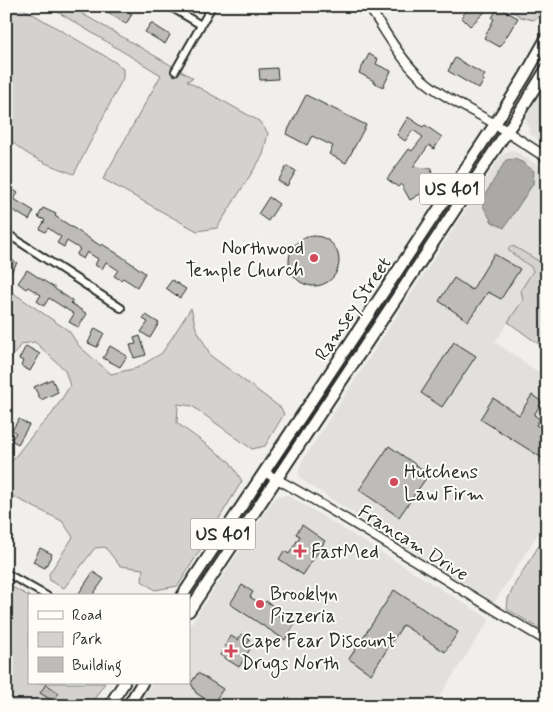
<svg xmlns="http://www.w3.org/2000/svg" width="553" height="712" font-family="Mynerve,sans-serif">
<style>
.built{fill:#e1e0dc}
.green{fill:#d3d2cf;stroke:#7f7e7d}
.water{fill:#aaa9a7;stroke:#777775}
.building{fill:#bdbcb8;stroke:#2b2b2b}
.lines{fill:none;stroke-linecap:round;stroke-linejoin:round}
.minor-casing{stroke:#2b2b2b;stroke-width:10}
.tertiary-casing{stroke:#2b2b2b;stroke-width:11}
.secondary-casing{stroke:#2b2b2b;stroke-width:12}
.primary-casing{stroke:#2b2b2b;stroke-width:14}
.minor{stroke:#fdfcf7;stroke-width:6}
.tertiary{stroke:#fdfcf7;stroke-width:8}
.secondary{stroke:#fdfcf7;stroke-width:9}
.primary{stroke:#fdfcf7;stroke-width:10}
.poi-dot{fill:#d1495b;stroke:#fdfcf7;stroke-width:2}
.labels{text-anchor:middle;stroke-width:4;stroke-linejoin:round;paint-order:stroke}
.shield{fill:#fdfcf7;stroke:#6a6a68;stroke-width:1}
.shield-label{font-size:18px;font-weight:bold;fill:#2b2b2b}
.poi-label{font-size:19px;fill:#2b2b2b;stroke:#fdfcf7;text-anchor:start}
.street-label{font-size:19px;fill:#2b2b2b;stroke:#fdfcf7}
</style>
<rect width="100%" height="100%" fill="#f0efeb"/>
<filter id="ink" filterUnits="userSpaceOnUse"><feTurbulence type="fractalNoise" baseFrequency=".02" numOctaves="2"/><feDisplacementMap in="SourceGraphic" scale="10" xChannelSelector="R" yChannelSelector="G"/><feConvolveMatrix kernelMatrix="1 2 1 2 8 2 1 2 1" color-interpolation-filters="sRGB"/></filter>
<g filter="url(#ink)">
<path class="built" d="M547 78V145L530 134 526 119Z
M513 150 547 171V266L515 247 509 251 531 267 533 271 521 290 523 300 495 342 547 378V519L494 603 308 484 300 478 299 471 302 461 501 156 508 151Z
M288 495 490 619 433 706H137L152 683H189V627L274 499 279 496Z"/>
<path class="green" d="M13 6H19L115 62 123 69V78L74 174C49 165 23 156 6 135V17Z
M48 6H69L193 78 187 81 259 121 268 133 263 155 217 228 197 231 103 179 161 75Z
M504 6H547V7L544 14 533 20 521 17Z
M510 246 515 247 547 266V349C533 341 521 331 508 322L523 300 521 290 533 271 531 267 509 251 508 249Z
M6 288 69 331 79 346 111 374 137 368 162 353 191 308 196 328 211 356 281 408 284 414 265 446 252 449 192 406 178 404 177 423 230 462 242 481 178 586 155 590 142 581 143 569 120 566 105 547 95 548 64 588 50 581 49 574 73 537 62 521 6 493V468L34 433 52 414 70 386 65 370 35 342 21 344 6 366Z
M547 533V633L507 609 508 599 516 582Z
M6 584 29 596V683H105L90 705 88 706H6Z"/>
<path class="water" d="M514 159 522 162 534 171 533 184 504 228 492 222 483 206V198L506 160Z"/>
<path class="building" d="M110 6H118L132 14 126 24 107 12Z
M472 6H481L486 11 470 26 461 17Z
M498 7 518 18 500 47 484 38 494 19 492 18Z
M151 23 170 35 165 44 145 32Z
M369 54 378 59 376 64 391 71 383 87 373 82 374 81 359 73Z
M455 58 485 75 482 79 484 80 479 89 448 71Z
M277 68 278 79 260 80 259 69Z
M306 95 366 125 346 163 329 154 333 146 312 136 307 145 286 134Z
M408 117 423 127 425 125 442 137 434 149 429 145 413 167 432 168 430 188 410 200 401 184 398 187 387 179 409 149 412 151 423 137 413 130 405 141 397 135Z
M287 166 296 171 287 186 278 181Z
M6 185 18 193 14 199 34 211 29 220 6 206Z
M269 197 279 204 268 221 258 214Z
M43 208 56 214 55 216 101 246 102 244 121 256 145 273 137 287 123 278 121 280 114 276 118 270 106 262 102 269 95 265 98 259 87 252 83 259 76 255 80 249 67 241 64 247 57 243 61 237 48 228 45 232 40 229 45 220 38 217Z
M289 261a25 25 0 1 1 50 0a25 25 0 1 1-50 0Z
M494 254 520 269 501 299 488 292 468 321 439 301 454 278 472 290Z
M8 257 17 263 6 280V260Z
M27 270 55 288V289L73 301 71 303 87 314 78 327 69 322 74 314 49 298 44 306 37 301 41 295 28 287 26 289 18 283Z
M172 280 186 289 180 298 166 288Z
M146 315 159 323 150 338 141 332 148 322 143 319Z
M95 328 104 333 97 347 88 343Z
M140 336 146 355 134 358 130 345 136 344 134 338Z
M454 342 476 356 442 407 421 393Z
M26 346 40 354 30 371 21 366 23 361 19 359Z
M110 346 127 356 120 367 103 358Z
M52 379 58 392 41 400 34 387Z
M532 395 542 402 534 415 540 419 536 425 547 431V461L480 419 493 398 519 415Z
M19 419 29 425 18 444 11 440 16 433 12 430Z
M389 446 429 474 399 517 359 490Z
M302 525 325 541 303 575 279 559 284 551 289 554 300 536 296 534Z
M40 548 52 554 45 568 33 562Z
M93 572 104 579 92 596H77Z
M242 585 253 592 250 597 263 605 266 601 276 608 273 612 288 622 291 617 297 621 285 640 230 604Z
M394 590 458 632 445 652 403 625 371 674 349 659Z
M241 634 250 640 246 646 250 649 239 667 220 655 231 636 238 640Z
M198 673 223 689 213 704 196 693 191 683Z
M46 684 59 693 53 701 40 693Z"/>
<g class="lines">
<g class="minor-casing">
<path id="minor" d="M169 6 201 25
M175 71 212 6
M6 233 121 308
M6 394H7
M6 573 47 596"/>
</g>
<g class="tertiary-casing">
<path id="tertiary" d="M368 6C384 28 396 53 415 72 435 94 470 109 495 124
M264 472C361 524 452 586 547 641"/>
</g>
<g class="secondary-casing">
<path id="secondary" d="M495 124 547 158"/>
</g>
<g class="primary-casing">
<path id="primary" d="M182 596 495 124 525 76 547 37
M189 611 498 145 516 118 547 68
M109 706 124 683
M128 706 142 683"/>
</g>
<use href="#minor" class="minor"/>
<use href="#tertiary" class="tertiary"/>
<use href="#secondary" class="secondary"/>
<use href="#primary" class="primary"/>
</g>
</g>
<g class="poi-dot">
<circle cx="314" cy="258" r="5"/>
<circle cx="394" cy="482" r="5"/>
<path d="M297.5 543.5h5v5h5v5h-5v5h-5v-5h-5v-5h5z"/>
<circle cx="260" cy="604" r="5"/>
<path d="M228.5 643.5h5v5h5v5h-5v5h-5v-5h-5v-5h5z"/>
</g>
<g class="labels">
<g class="shield">
<rect x="419.5" y="173.5" width="65" height="31" rx="4"/>
<rect x="190.5" y="518.5" width="65" height="31" rx="4"/>
</g>
<g class="shield-label">
<text x="452" y="195">US 401</text>
<text x="223" y="540">US 401</text>
</g>
<g class="poi-label">
<text x="304" y="254" text-anchor="end">Northwood<tspan x="304" dy="22">Temple Church</tspan></text>
<text x="404" y="478">Hutchens<tspan x="404" dy="22">Law Firm</tspan></text>
<text x="311" y="558">FastMed</text>
<text x="270" y="600">Brooklyn<tspan x="270" dy="22">Pizzeria</tspan></text>
<text x="241" y="647">Cape Fear Discount<tspan x="241" dy="22">Drugs North</tspan></text>
</g>
<g class="street-label">
<text transform="translate(352 308) rotate(-56)" y="7">Ramsey Street</text>
<text transform="translate(414 542) rotate(32)" y="7">Francam Drive</text>
</g>
</g>
<rect width="553" height="712" fill="none" stroke="#fdfcf7" stroke-width="25"/>
<rect x="12" y="12" width="528" height="687" fill="none" stroke="#2b2b2b" stroke-width="2" filter="url(#ink)"/>
<rect x="28" y="594" width="162" height="90" fill="#fdfcf7" stroke="#a9a8a5"/>
<rect x="38" y="611" width="25" height="8" fill="#fdfcf7" stroke="#a9a8a5"/>
<text x="72" y="620" font-size="15" fill="#2b2b2b">Road</text>
<rect x="38" y="632" width="25" height="15" fill="#d3d2cf" stroke="#a9a8a5"/>
<text x="72" y="644" font-size="15" fill="#2b2b2b">Park</text>
<rect x="38" y="657" width="25" height="15" fill="#bdbcb8" stroke="#a9a8a5"/>
<text x="72" y="670" font-size="15" fill="#2b2b2b">Building</text>
</svg>
